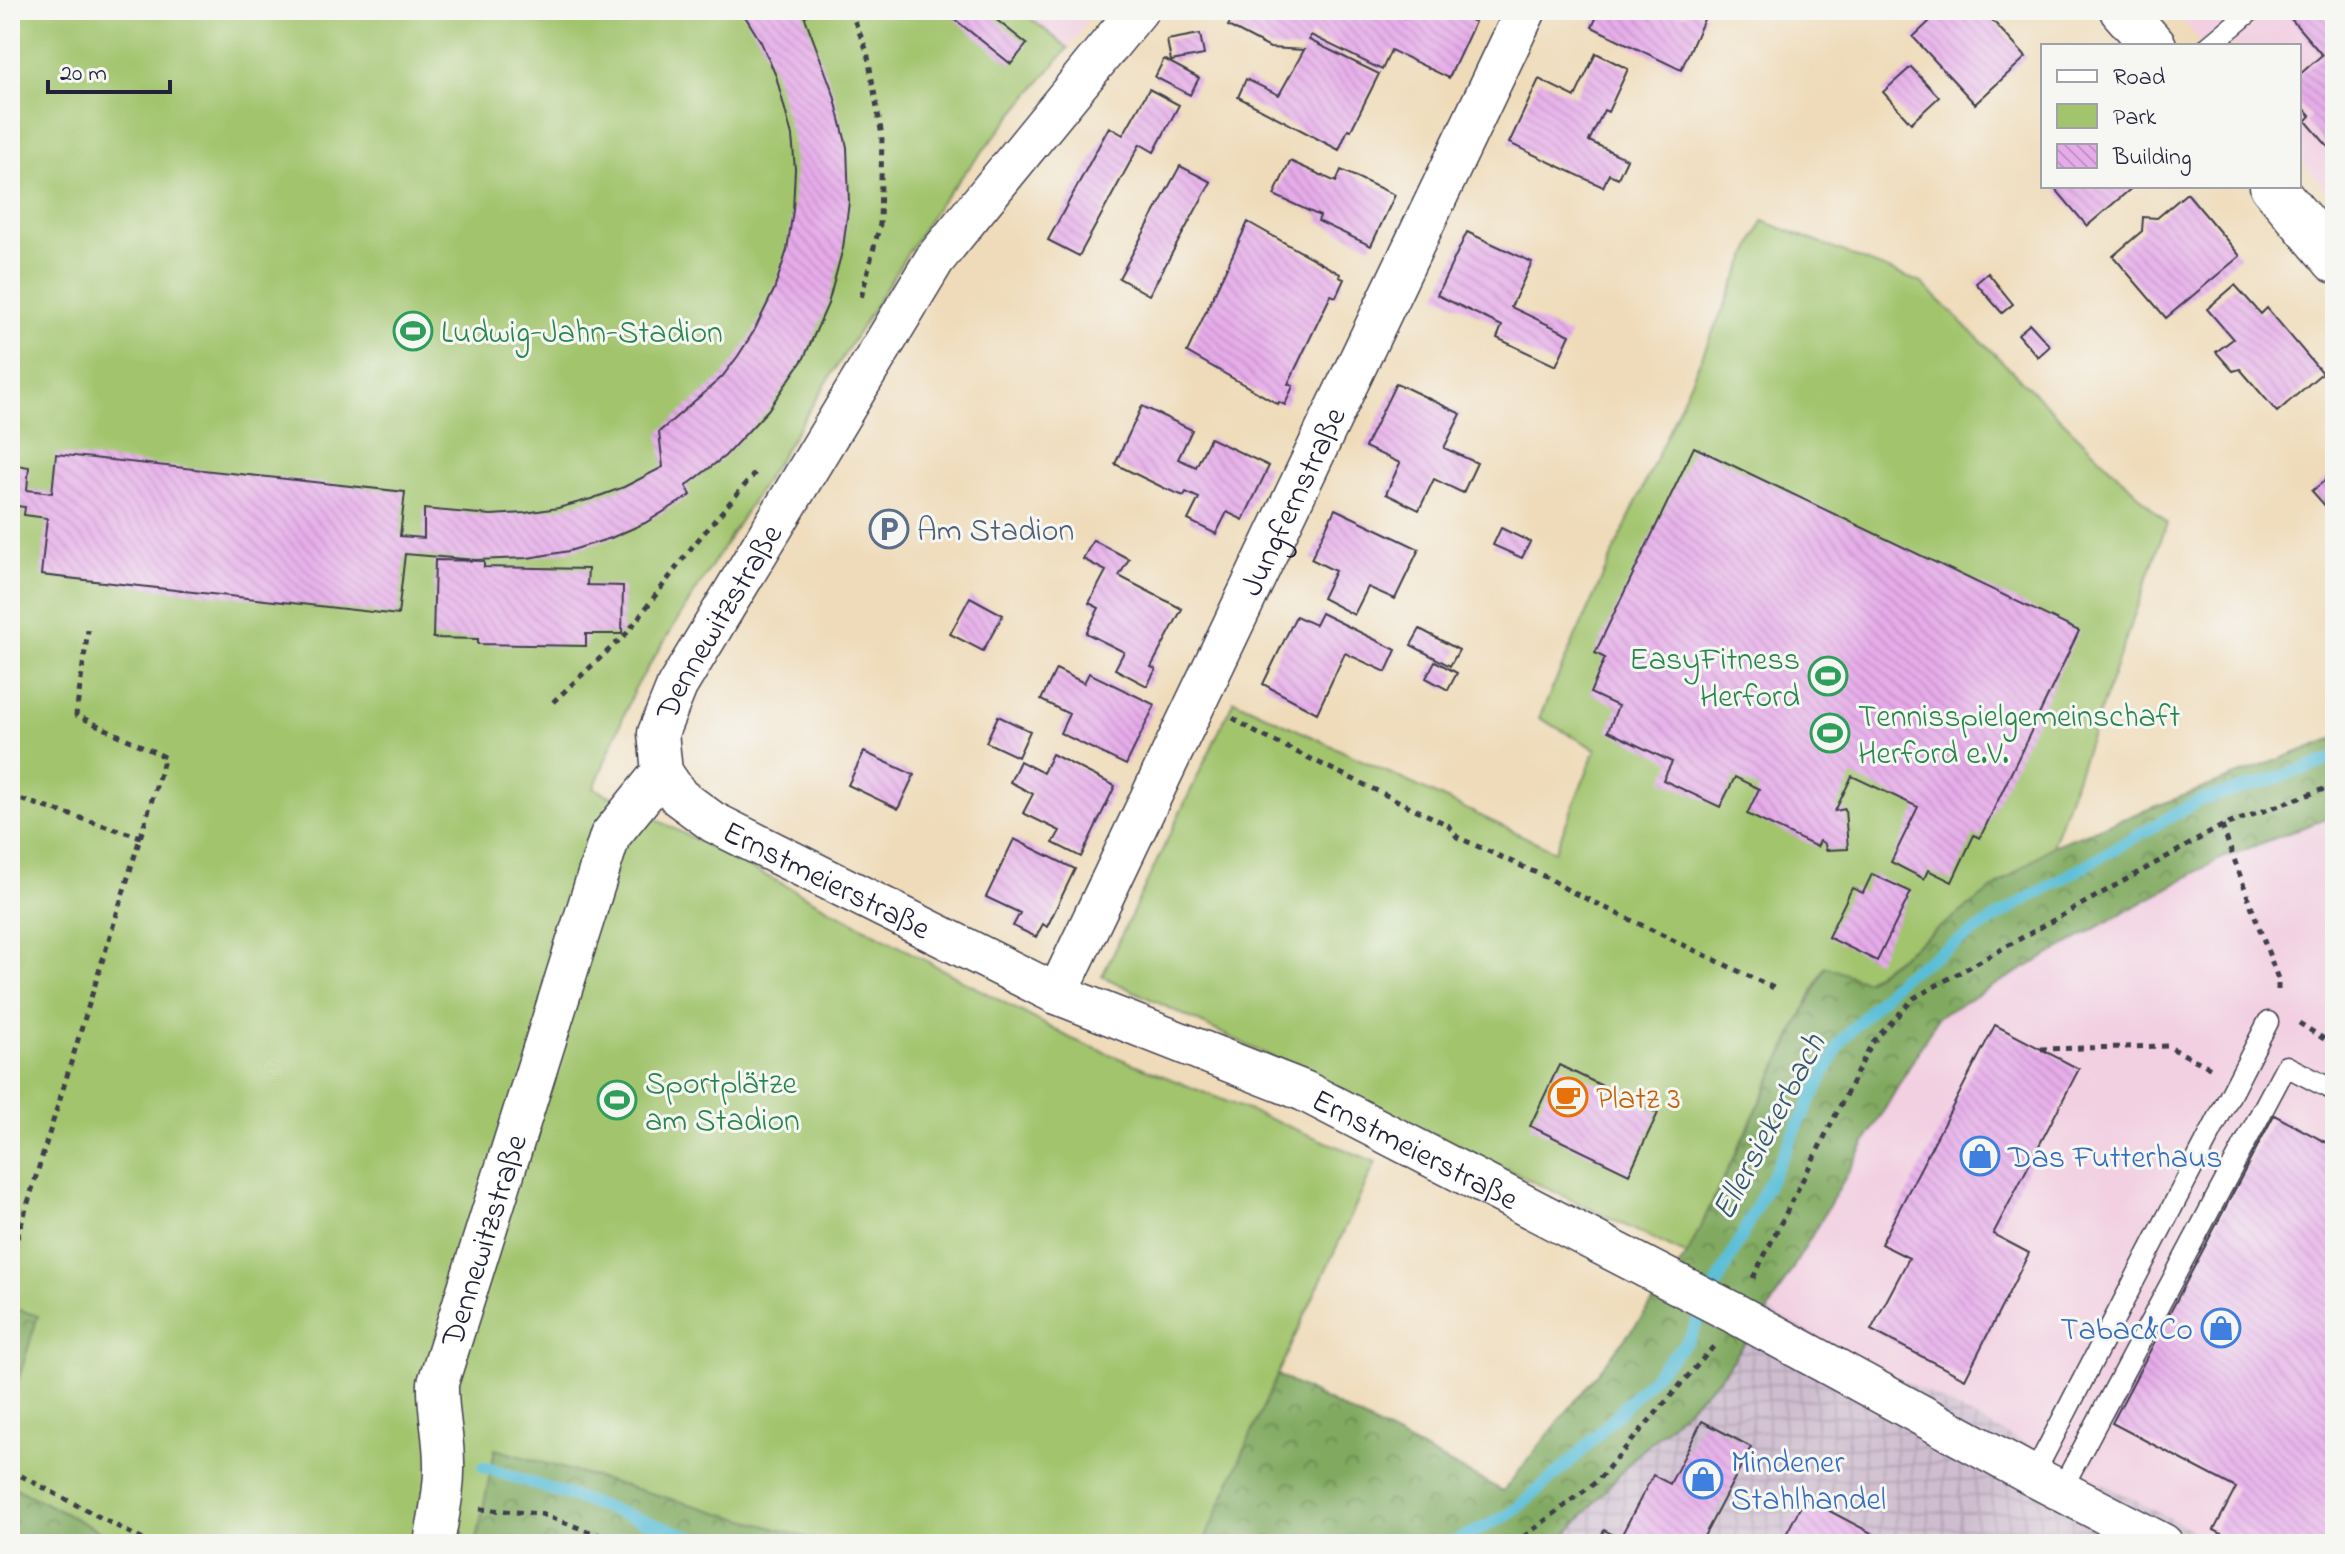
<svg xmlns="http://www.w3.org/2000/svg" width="2345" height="1554" font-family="'Indie Flower',sans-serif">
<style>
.built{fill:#f2cfe1}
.industrial{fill:url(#industrial-grid)}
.forest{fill:url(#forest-crowns);stroke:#52664e;stroke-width:2}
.park{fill:#a2c46d;stroke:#627354;stroke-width:2}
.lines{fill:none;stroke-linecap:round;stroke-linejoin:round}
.stream{stroke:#59bed7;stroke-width:12}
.building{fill:url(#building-back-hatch)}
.lane-casing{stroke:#413e4e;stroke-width:23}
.street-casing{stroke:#413e4e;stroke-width:43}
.secondary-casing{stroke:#413e4e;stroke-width:47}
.path{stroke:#413e4e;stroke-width:5;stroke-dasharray:6 6;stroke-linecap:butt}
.lane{stroke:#fff;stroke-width:20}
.street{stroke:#fff;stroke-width:40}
.secondary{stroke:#fff;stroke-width:44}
.labels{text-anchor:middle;stroke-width:6;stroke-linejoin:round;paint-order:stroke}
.leisure-label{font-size:32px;fill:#27864d;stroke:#f6f6f2;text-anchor:start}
.street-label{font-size:32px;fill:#22223b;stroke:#f6f6f2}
.service-label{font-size:32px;fill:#4e5e75;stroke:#f6f6f2;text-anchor:start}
.food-label{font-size:32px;fill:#c56008;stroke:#f6f6f2;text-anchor:start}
.shop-label{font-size:32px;fill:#366cbe;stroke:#f6f6f2;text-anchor:start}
.water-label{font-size:34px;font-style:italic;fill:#355972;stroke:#f6f6f2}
</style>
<defs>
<pattern id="industrial-grid" width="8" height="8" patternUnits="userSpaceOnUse" patternTransform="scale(2)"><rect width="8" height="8" fill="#cfbdcf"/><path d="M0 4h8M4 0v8" fill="none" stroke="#b1a2b3"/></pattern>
<pattern id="forest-crowns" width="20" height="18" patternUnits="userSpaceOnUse" patternTransform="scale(2)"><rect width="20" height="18" fill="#81aa60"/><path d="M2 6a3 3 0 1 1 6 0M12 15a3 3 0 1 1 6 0" fill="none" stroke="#698a50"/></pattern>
<pattern id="building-back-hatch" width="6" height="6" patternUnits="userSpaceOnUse" patternTransform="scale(2)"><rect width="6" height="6" fill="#e6abe9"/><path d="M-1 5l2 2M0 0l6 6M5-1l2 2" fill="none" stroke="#c593c9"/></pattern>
</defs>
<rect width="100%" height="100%" fill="#f6f6f2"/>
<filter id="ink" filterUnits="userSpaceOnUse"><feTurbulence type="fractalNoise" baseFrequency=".0125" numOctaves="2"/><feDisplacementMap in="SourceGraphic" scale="16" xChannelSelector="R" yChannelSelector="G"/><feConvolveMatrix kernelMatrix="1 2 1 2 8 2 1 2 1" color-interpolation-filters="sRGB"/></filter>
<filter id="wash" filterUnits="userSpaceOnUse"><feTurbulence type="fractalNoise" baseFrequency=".006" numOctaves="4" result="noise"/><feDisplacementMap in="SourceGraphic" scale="32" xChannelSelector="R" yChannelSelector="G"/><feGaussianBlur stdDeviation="1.8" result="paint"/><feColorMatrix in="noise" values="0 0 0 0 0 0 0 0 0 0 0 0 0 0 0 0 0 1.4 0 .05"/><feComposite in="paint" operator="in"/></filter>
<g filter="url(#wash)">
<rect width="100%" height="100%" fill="#efdbb9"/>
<path class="built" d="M1020 10H1095L1068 48Z
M2173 10H2335V200L2299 158V46H2204Z
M2335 815V1544H2220L1768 1311 1938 1017 2218 860Z"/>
<path class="industrial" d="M1768 1311 2220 1544H1558Z"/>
<path class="forest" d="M2335 738V815L2218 860 1938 1017 1768 1311 1720 1377 1631 1461 1558 1544H1203L1277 1375 1503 1491 1643 1316 1687 1255 1826 966 1866 981 2052 846Z
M10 1307 38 1316 10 1407Z
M495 1449 831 1544H476Z
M10 1485 124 1544H10Z"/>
<path class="park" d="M10 10H1020L1068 48 938 205 635 688 594 788 794 890 1072 1039 1376 1162 1277 1375 1203 1544H831L495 1449 476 1544H124L10 1485V1407L38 1316 10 1307Z
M1763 221 1922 283 2167 523 2052 846 1865 981 1825 966 1687 1255 1102 976 1234 700 1555 851 1596 749 1539 718Z"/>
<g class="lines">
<path class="stream" d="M484 1467 713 1544
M1450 1544 1510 1514 1577 1456 1689 1339 1841 1041 1901 977 2025 900 2198 801 2265 782 2335 758"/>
</g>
<g id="blocks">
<path class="building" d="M741 10H802L804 15 834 95 847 147 849 202 843 248 828 304 804 358 768 410 725 456 686 486 691 495 645 523 611 538 569 551 528 558 476 560 405 554 398 615 41 575 47 518 24 515 25 507 10 505V464L29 467 27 490 52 493 56 454 405 492 400 536 424 538V509L491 515 525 513 558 508 591 499 624 487 663 467 659 432 722 377 738 356 754 331 774 290 787 250 793 210 795 169 792 136 776 76 761 42Z
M943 10H984L1027 44 1011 64Z
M1237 10H1388L1404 18 1408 10H1448L1475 22 1449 78 1391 50 1382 70 1311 35 1309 40 1379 74 1351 130 1348 129 1339 150 1238 97 1246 79 1279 95 1304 50 1270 48 1228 26Z
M1600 10H1674L1684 15 1687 10H1696L1706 15 1681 70 1592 27Z
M1918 10H1983L2026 57 1975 104 1913 37 1929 22Z
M2287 10H2335V155L2306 121 2311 116 2299 103V75L2322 55 2285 12Z
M1200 34 1204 55 1171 61 1167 40Z
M1596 53 1628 69 1608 112 1604 110 1589 141 1627 159 1618 178 1609 174 1603 187 1509 143 1539 79 1575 97Z
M1164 59 1199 78 1190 95 1155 77Z
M1911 67 1939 97 1911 123 1883 92Z
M1149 89 1179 105 1154 152 1140 144 1079 256 1048 240 1109 127 1123 135Z
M1290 161 1336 182 1341 170 1395 195 1371 246 1318 221 1320 216 1274 195Z
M1180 166 1211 182 1149 295 1119 278Z
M2053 186H2134L2087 226Z
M2187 193 2240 256 2166 318 2113 256 2142 231 2143 217 2157 218Z
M1248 222 1340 274 1339 277 1344 279 1336 297 1331 295 1288 384 1293 386 1285 405 1279 402 1278 404 1187 352Z
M1467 232 1532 262 1511 307 1570 335 1556 366 1497 338 1502 326 1437 295Z
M1988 273 2013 304 2002 313 1976 283Z
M2235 285 2261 314 2267 308 2322 373 2277 412 2240 369 2233 371 2216 352 2233 339 2207 309Z
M2030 324 2050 346 2038 357 2018 334Z
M1396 383 1461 414 1444 448 1477 463 1463 493 1434 479 1419 510 1386 494 1400 463 1365 447Z
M1142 406 1192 430 1178 459 1196 467 1210 438 1269 466 1243 520 1227 512 1216 534 1188 520 1199 498 1186 492 1184 496 1166 489 1115 464Z
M1694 447 2079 631 1980 838 1974 835 1952 882 1928 870 1924 879 1891 862 1918 807 1852 776 1835 811 1845 809 1848 849 1826 850 1825 844 1820 841 1817 847 1747 814 1759 789 1735 777 1720 807 1663 780 1672 762 1608 731 1618 706 1590 693 1605 658 1595 653Z
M2335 472V517L2312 491Z
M1335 509 1419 549 1395 599 1368 587 1354 615 1322 598 1335 571 1311 559Z
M1501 528 1530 542 1522 558 1493 545Z
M1093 540 1129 559 1119 576 1182 609 1151 667 1156 669 1147 686 1115 669 1124 652 1086 633 1099 608 1089 603 1106 571 1083 559Z
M435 560 484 561V567L588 569 587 585 623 586 622 634H586V646L478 644V639L433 638Z
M970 597 1003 615 983 651 950 634Z
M1321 613 1396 650 1386 672 1345 653 1317 713 1263 684 1296 616 1315 625Z
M1420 629 1459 650 1450 666 1411 645Z
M1435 661 1457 673 1448 690 1426 678Z
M1056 669 1084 683 1089 673 1155 705 1126 765 1060 733 1069 714 1041 700Z
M998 716 1030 731 1018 757 986 742Z
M864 752 914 775 898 809 848 785Z
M1052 754 1115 786 1081 857 1053 843 1060 831 1023 813 1033 794 1010 782 1020 761 1043 773Z
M1014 839 1075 869 1047 927 1043 924 1036 937 1013 926 1020 913 986 897Z
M1872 874 1911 892 1877 961 1828 937 1852 888 1863 893Z
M1995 1025 2079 1069 1993 1234 2029 1253 1965 1379 1871 1330 1909 1258 1881 1244Z
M1559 1065 1658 1113 1629 1174 1530 1126Z
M2274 1115 2335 1147V1544H2241L2214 1530 2236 1488 2112 1423Z
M1702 1421 1751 1447 1700 1544H1597L1604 1530 1620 1538 1653 1475 1670 1484Z
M1805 1498 1892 1544H1781Z"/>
</g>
</g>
<g filter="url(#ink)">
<use href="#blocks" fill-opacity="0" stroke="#413e4e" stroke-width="2"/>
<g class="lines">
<g class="lane-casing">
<path id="lane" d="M2209 46 2252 10
M2033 1476 2268 1022
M2061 1490 2286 1066 2335 1091"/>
</g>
<g class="street-casing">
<g id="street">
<path id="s1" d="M662 772 679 797 713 822 1057 994 1304 1091 1736 1314 2033 1476 2163 1544"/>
<path id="s2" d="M1057 994 1526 10"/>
<path id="s3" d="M434 1544C438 1518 445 1490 444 1464 444 1436 437 1410 438 1383L610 836 662 772 658 733 677 686 935 259 1138 10"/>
</g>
</g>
<g class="secondary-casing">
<path id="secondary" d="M2122 10 2154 46
M2272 186 2335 261"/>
</g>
<path class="path" d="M850 10 867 51 882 136 880 224 860 302
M804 15 814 10
M553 702 627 633 692 547 755 473
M1233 718 1255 732 1448 825 1457 837 1550 879 1568 890 1778 990
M10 796 141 837
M2222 826 2278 979V996
M2299 1023 2335 1046
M2041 1049 2167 1046 2211 1068
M10 1261 165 757 76 715 88 630
M1753 1278 1872 1043 1914 998 2222 826 2335 785
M10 1470 151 1544
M480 1509 541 1514 623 1544
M1514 1544 1596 1482 1714 1346"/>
<use href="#lane" class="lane"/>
<use href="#street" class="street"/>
<use href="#secondary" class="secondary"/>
</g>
</g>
<defs>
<g id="stadium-ring" transform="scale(2)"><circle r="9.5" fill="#f6f6f2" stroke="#2e9e5b" stroke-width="1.5"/><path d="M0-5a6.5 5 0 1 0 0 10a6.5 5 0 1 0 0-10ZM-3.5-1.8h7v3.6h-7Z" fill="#2e9e5b"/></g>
<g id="parking-ring" transform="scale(2)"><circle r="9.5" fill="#f6f6f2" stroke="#5c6f8a" stroke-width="1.5"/><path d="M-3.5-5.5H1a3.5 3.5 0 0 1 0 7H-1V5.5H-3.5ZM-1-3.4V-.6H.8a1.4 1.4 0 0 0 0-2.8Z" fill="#5c6f8a"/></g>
<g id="cafe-ring" transform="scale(2)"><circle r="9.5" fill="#f6f6f2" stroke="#e8710a" stroke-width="1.5"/><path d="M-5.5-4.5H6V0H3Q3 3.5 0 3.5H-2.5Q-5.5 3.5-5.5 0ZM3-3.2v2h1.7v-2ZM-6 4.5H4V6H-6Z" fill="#e8710a"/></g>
<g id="shop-ring" transform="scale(2)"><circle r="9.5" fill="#f6f6f2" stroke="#3f7fe0" stroke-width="1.5"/><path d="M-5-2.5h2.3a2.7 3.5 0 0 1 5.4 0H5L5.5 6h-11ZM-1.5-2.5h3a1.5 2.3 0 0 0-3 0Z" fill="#3f7fe0"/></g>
</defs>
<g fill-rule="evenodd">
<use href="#stadium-ring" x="413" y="331"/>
<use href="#parking-ring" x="889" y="529"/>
<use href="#stadium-ring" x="1828" y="676"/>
<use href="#stadium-ring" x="1830" y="733"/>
<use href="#cafe-ring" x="1568" y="1097"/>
<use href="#stadium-ring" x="617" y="1100"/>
<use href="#shop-ring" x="1980" y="1156"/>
<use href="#shop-ring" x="2221" y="1328"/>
<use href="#shop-ring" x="1703" y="1479"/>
</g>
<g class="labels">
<g class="leisure-label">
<text x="441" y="342">Ludwig-Jahn-Stadion</text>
<text x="1800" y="669" text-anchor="end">EasyFitness<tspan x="1800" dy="37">Herford</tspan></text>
<text x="1858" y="726">Tennisspielgemeinschaft<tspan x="1858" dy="37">Herford e.V.</tspan></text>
<text x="645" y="1093">Sportplätze<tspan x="645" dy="37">am Stadion</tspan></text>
</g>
<g class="street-label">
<text dy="11" stroke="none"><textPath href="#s2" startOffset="546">Jungfernstraße</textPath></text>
<text dy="11" stroke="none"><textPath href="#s3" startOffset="984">Dennewitzstraße</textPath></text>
<text dy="11" stroke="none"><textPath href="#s1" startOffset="200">Ernstmeierstraße</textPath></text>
<text dy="11" stroke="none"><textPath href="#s1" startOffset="848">Ernstmeierstraße</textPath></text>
<text dy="11" stroke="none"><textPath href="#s3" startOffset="312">Dennewitzstraße</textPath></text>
</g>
<g class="service-label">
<text x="917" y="540">Am Stadion</text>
</g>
<g class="food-label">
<text x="1596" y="1108">Platz 3</text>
</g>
<g class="shop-label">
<text x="2008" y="1167">Das Futterhaus</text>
<text x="2193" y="1339" text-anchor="end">Tabac&amp;Co</text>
<text x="1731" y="1472">Mindener<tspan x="1731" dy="37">Stahlhandel</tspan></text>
</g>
<g class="water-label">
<text transform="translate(1767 1126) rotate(-62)" y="12">Ellersiekerbach</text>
</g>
</g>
<rect width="2345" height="1554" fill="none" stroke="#f6f6f2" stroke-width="40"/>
<rect x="2041" y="44" width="260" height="144" fill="#f6f6f2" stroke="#a1a1a9" stroke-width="2"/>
<rect x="2057" y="70" width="40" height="12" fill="#ffffff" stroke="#a1a1a9" stroke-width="2"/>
<text x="2113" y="84" font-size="24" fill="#22223b">Road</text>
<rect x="2057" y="104" width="40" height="24" fill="#a2c46d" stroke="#a1a1a9" stroke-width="2"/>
<text x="2113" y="124" font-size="24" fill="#22223b">Park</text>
<rect x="2057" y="144" width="40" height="24" fill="url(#building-back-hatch)" stroke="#a1a1a9" stroke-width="2"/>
<text x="2113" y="164" font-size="24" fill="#22223b">Building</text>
<path d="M48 80v12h122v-12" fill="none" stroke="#22223b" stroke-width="4"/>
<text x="60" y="80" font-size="24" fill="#22223b" stroke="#f6f6f2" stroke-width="6" paint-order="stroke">20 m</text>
</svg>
